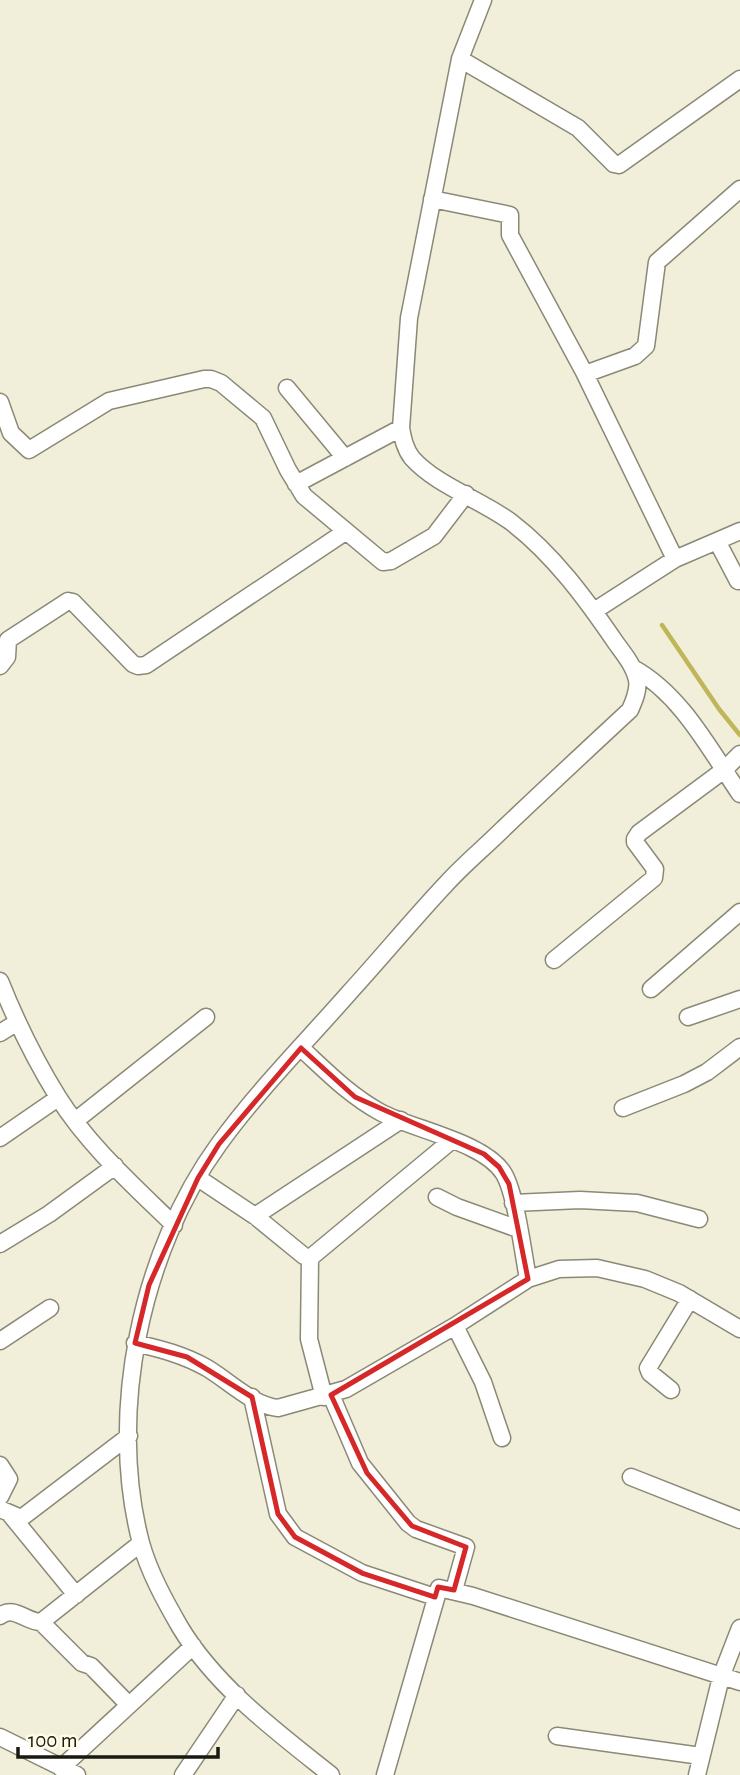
<svg xmlns="http://www.w3.org/2000/svg" width="740" height="1775" font-family="'Alegreya Sans',sans-serif">
<style>
.lines{fill:none;stroke-linecap:round;stroke-linejoin:round}
.stream{stroke:#c0b659;stroke-width:4.5}
.minor-casing{stroke:#8b8976;stroke-width:19}
.minor{stroke:#fff;stroke-width:16}
.marked{fill:none;stroke:#d62828;stroke-width:5;stroke-linejoin:round}
</style>
<rect width="100%" height="100%" fill="#f1efda"/>
<g class="lines">
<path class="stream" d="M662 625 719 709 740 735"/>
<g class="minor-casing">
<path id="minor" d="M460 59 578 128 614 164 619 165 740 79
M432 199 510 215V235L584 372 675 559
M585 374 635 356 646 346 657 262 740 189
M287 388 345 458
M0 402 11 433 29 450 109 401 204 379H211L221 383 263 418 288 470 304 496 383 562 391 561 434 536 466 494
M296 484 401 428
M717 541 738 581
M594 611 675 559 740 531
M0 666 7 657 8 640 68 601 73 602 133 664 138 666 146 665 345 532
M633 668C681 694 710 750 740 794
M554 960 654 878 655 869 635 842V839L639 833 724 770 740 754
M0 981C16 1021 35 1060 58 1097 88 1145 133 1185 174 1225
M651 989 740 912
M688 1017 740 999
M0 1033 16 1023
M301 1048C326 1071 349 1095 380 1112 414 1130 485 1142 504 1174 516 1195 523 1252 528 1279
M623 1108 684 1084 707 1072 740 1047
M75 1121 206 1017
M0 1138 58 1098
M198 1178 255 1216 304 1256 310 1258 451 1141
M437 1197 457 1207 518 1229
M513 1203 580 1200 637 1203 699 1219
M255 1216 401 1120
M0 1244 49 1214 115 1166
M310 1258 309 1339 324 1397
M455 1326 483 1382 502 1438
M0 1341 50 1308
M135 1343C161 1349 184 1355 207 1368 229 1381 252 1405 278 1408L346 1389 455 1326 528 1279 559 1269 597 1268 645 1279 679 1293 740 1329
M671 1390 650 1373 648 1368 690 1299
M331 1395 360 1463 408 1523 416 1529 466 1547 454 1590
M252 1397 278 1514 295 1537 362 1573 435 1597
M0 1465 9 1479 0 1497
M631 1477 740 1520
M0 1509 19 1517 24 1516 129 1436
M9 1513 76 1595
M0 1616C14 1605 26 1622 41 1622L141 1543
M41 1622 82 1663 91 1666 129 1705
M557 1736 701 1756
M0 1737 77 1775
M61 1768 193 1646
M183 1775 237 1695
M331 1775C277 1732 216 1687 180 1627 165 1601 149 1572 141 1543 107 1414 141 1251 219 1144 258 1090 306 1042 349 993 382 957 413 919 446 884 464 864 485 847 504 828 545 789 588 749 630 710 634 701 639 690 637 680 634 666 624 654 616 643 586 599 553 554 511 522 481 500 436 485 412 458 405 449 403 439 401 428L409 318 460 59 483 0
M385 1775 439 1588 473 1596 740 1682
M697 1775 721 1677 740 1628"/>
</g>
<use href="#minor" class="minor"/>
</g>
<path class="marked" d="M301 1048 355 1097 484 1154 499 1167 509 1184 528 1279 331 1395 367 1473 412 1526 466 1547 454 1590 438 1587 435 1597 362 1573 295 1537 278 1514 252 1397 187 1357 135 1343 149 1285 198 1178 219 1144Z"/>
<path d="M18 1747v10h200v-10" fill="none" stroke="#191911" stroke-width="3.5"/>
<text x="28" y="1747" font-size="21" fill="#191911" stroke="#fefce7" stroke-width="5" paint-order="stroke">100 m</text>
</svg>
